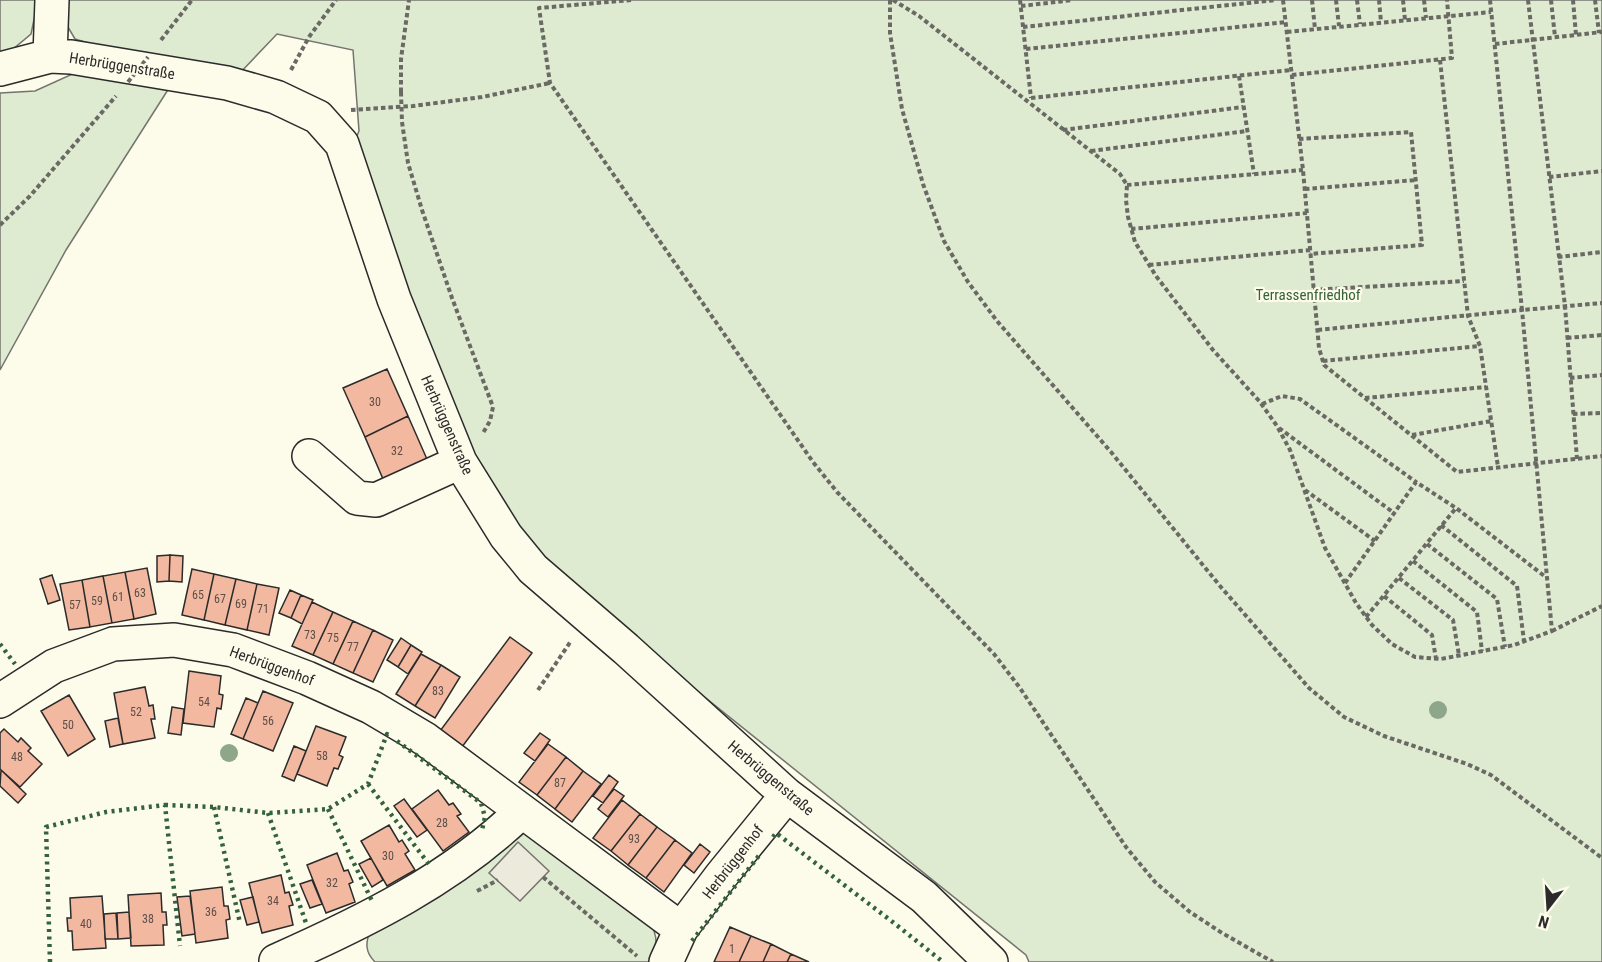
<svg xmlns="http://www.w3.org/2000/svg" width="1602" height="962" font-family="'Roboto Condensed',sans-serif">
<style>
.green{fill:#deebd1;stroke:#74746e;stroke-width:1.5}
.parking{fill:#eceadb;stroke:#74746e;stroke-width:1.5}
.building{fill:#f2b8a0;stroke:#2b2b2b;stroke-width:1.5}
.lines{fill:none;stroke-linecap:round;stroke-linejoin:round}
.minor-casing{stroke:#2b2b2b;stroke-width:36}
.path{stroke:#6a6964;stroke-width:4;stroke-dasharray:4.5 3;stroke-linecap:butt}
.minor{stroke:#fdfbea;stroke-width:33}
.path-bridge{stroke:#6a6964;stroke-width:4;stroke-dasharray:4.5 3;stroke-linecap:butt}
.hedge{stroke:#34623c;stroke-width:4.5;stroke-dasharray:3 4.5;stroke-linecap:butt}
.tree{fill:#8ea78a}
.labels{text-anchor:middle;stroke-width:4.5;stroke-linejoin:round;paint-order:stroke}
.number-label{font-size:12px;fill:#5d4e48}
.street-label{font-size:15px;fill:#2b2b2b;stroke:#fdfbea}
.park-label{font-size:15px;fill:#34623c;stroke:#fdfbea}
</style>
<rect width="100%" height="100%" fill="#fdfbea"/>
<path class="green" d="M0 0H38L31 34 7 54 0 57Z
M64 0H1602V962H1029L1026 955 510 541 349 155 359 131 353 50 277 34 239 74 137 58 75 39 65 22Z
M79 71 171 85 66 250 0 370V93L35 91Z
M524 833 650 922C659 939 657 945 649 962H375C365 952 365 942 371 930L518 834Z"/>
<path class="parking" d="M518 842 549 871 520 901 489 873Z"/>
<path class="building" d="M387 369 408 416 365 437 343 388Z
M408 416 430 466 386 486 365 437Z
M170 555 169 581 157 582V556Z
M170 555 183 556 182 582 169 581Z
M147 568 156 614 134 619 125 572Z
M192 569 214 574 204 620 182 615Z
M125 572 134 619 112 623 103 576Z
M214 574 236 579 225 625 204 620Z
M52 575 60 600 48 604 40 579Z
M103 576 112 623 90 627 82 580Z
M236 579 257 584 247 630 225 625Z
M82 580 90 627 69 630 60 584Z
M257 584 279 588 269 635 247 630Z
M290 590 301 595 291 618 279 613Z
M301 595 313 600 302 624 291 618Z
M312 602 333 612 313 655 292 646Z
M333 612 353 621 333 664 313 655Z
M353 621 373 630 353 673 333 664Z
M373 630 393 640 373 682 353 673Z
M510 637 532 653 462 747 440 731Z
M401 638 411 645 398 667 387 660Z
M411 645 422 652 408 674 398 667Z
M421 654 441 665 415 706 396 694Z
M441 665 460 677 435 718 415 706Z
M189 671 221 676 219 694 223 695 221 709 217 708 214 727 183 723Z
M145 687 149 706 153 705 155 719H151L155 738 123 744 114 693Z
M263 691 293 703 273 751 243 739Z
M69 695 95 739 68 756 41 711Z
M246 698 258 703 243 739 231 734Z
M172 707 184 709 181 735 168 733Z
M118 718 123 744 110 747 105 721Z
M316 726 346 737 339 755 343 757 338 769 334 768 327 786 297 774Z
M4 729 18 742 21 738 31 748 28 751 42 764 20 787 0 769V733Z
M540 733 550 740 535 761 524 753Z
M548 744 566 757 537 795 519 782Z
M294 746 306 751 294 781 282 776Z
M566 757 583 771 555 809 537 795Z
M1 770 26 794 18 803 0 786Z
M583 771 601 784 572 822 555 809Z
M609 775 618 782 603 803 593 796Z
M614 789 624 796 608 817 598 809Z
M438 790 449 805 453 803 461 814 457 816 469 832 443 851 412 809Z
M404 799 427 830 417 837 394 806Z
M622 800 640 814 611 851 593 838Z
M640 814 657 827 628 865 611 851Z
M389 825 399 842 402 840 409 851 405 854 415 870 387 886 361 841Z
M657 827 675 840 646 878 628 865Z
M675 840 692 853 664 892 646 878Z
M700 844 710 852 694 873 684 865Z
M337 853 344 871 348 870 353 882 349 884 355 902 326 913 307 865Z
M371 858 383 880 372 887 359 864Z
M281 875 285 893 289 892 293 905 289 906 293 925 262 933 249 883Z
M312 880 322 904 310 908 300 884Z
M222 887 224 906H228L230 919 226 920 228 938 196 943 190 891Z
M161 893 162 912H166L167 925H163L164 945 131 946 128 895Z
M102 896 106 948 73 950 72 931H68L67 918H71L70 898Z
M190 896 195 934 182 936 177 897Z
M253 897 259 922 247 925 240 900Z
M129 912 131 938 118 939 117 913Z
M116 913 118 939H105L104 914Z
M730 927 751 936 739 962H714Z
M751 936 771 944 763 962H739Z
M771 944 791 954 787 962H763Z
M791 954 809 962H787Z"/>
<g class="lines">
<g class="minor-casing">
<path id="minor" d="M50 56 52 0
M0 69 50 56 71 57 227 83 276 97 318 117 342 144 394 299 460 462 506 536 533 569 626 649 787 795 924 897 991 962
M309 456 357 498 376 500 460 462
M0 701 54 666 113 644 174 640 233 650 307 678 371 707 425 739 681 929 721 876 787 795
M276 961C364 922 452 879 522 811
M666 962 681 929"/>
</g>
<path class="path" d="M631 0 539 8 550 83 813 462 837 492 994 654 1020 688 1126 847 1155 882 1190 912 1222 933 1273 962
M890 0V33L902 109 923 184 944 241 968 282 997 321 1111 452 1220 586 1309 688 1344 717 1384 736 1467 764 1491 775 1602 858
M893 0 919 16 1120 174 1127 185 1126 200 1128 217 1135 242 1156 276 1213 350 1260 402 1277 426 1290 450 1325 548 1356 603 1372 625 1392 644 1415 657 1441 659 1514 645 1552 631 1522 310 1317 330
M1020 0 1031 98
M1283 0 1303 170 1319 348 1324 365 1457 472 1602 456
M1312 0 1315 29
M1336 0 1339 26
M1357 0 1360 24
M1379 0 1381 22
M1403 0 1405 20
M1424 0 1426 18
M1490 0 1522 310 1602 303
M1528 0 1565 306 1577 459
M1551 0 1555 37
M1573 0 1576 35
M1595 0 1599 33
M1021 6 1073 0
M1023 27 1276 0
M1287 32 1491 12
M161 40 192 0
M1495 44 1602 32
M1026 49 1286 22
M1440 60 1468 316 1480 346 1498 467
M291 70 309 37 336 0
M1292 75 1452 58 1447 0
M1239 76 1254 174
M401 92V59L409 0
M1031 98 1291 70
M351 110 413 106 482 97 550 83
M402 122 408 163 422 210 452 298 493 407 490 421 483 433
M1063 130 1243 107
M1299 139 1411 132 1422 245 1310 254
M1091 151 1247 131
M1549 177 1602 171
M1127 185 1303 170
M1305 189 1416 180
M0 225 30 196 116 96
M1131 229 1307 213
M1558 257 1602 252
M1149 265 1310 250
M1313 290 1464 281
M1567 338 1602 335
M1323 361 1480 346
M1570 378 1602 375
M1365 398 1486 387
M1262 404 1282 396 1300 399 1416 482
M1573 414 1602 413
M1279 428 1394 513
M1412 435 1491 421
M1305 490 1375 541
M1441 525 1517 586 1524 641
M1427 544 1497 599 1505 647
M1413 561 1477 612 1482 651
M1399 578 1453 620 1459 655
M1345 583 1416 482 1456 508
M1384 596 1432 635 1436 659
M1366 617 1456 508 1547 578
M1552 631 1602 606
M538 690 571 641
M543 877 637 956
M477 891 498 880"/>
<use href="#minor" class="minor"/>
<path class="path-bridge" d="M128 82 148 57
M401 92 402 122"/>
<path class="hedge" d="M0 644 15 664
M397 741 481 803 485 817 482 830
M368 784 431 867
M165 805 214 807 268 813 328 809 368 784 387 734 390 736
M214 807 240 923
M328 809 372 901
M268 813 306 923
M773 837 776 833 894 923 943 962
M692 941 761 853
M50 962 46 827 106 812 165 805 180 946"/>
</g>
<g class="tree">
<circle cx="1438" cy="710" r="9"/>
<circle cx="229" cy="753" r="9"/>
</g>
<g class="labels">
<g class="number-label">
<text x="375" y="406">30</text>
<text x="397" y="455">32</text>
<text x="140" y="597">63</text>
<text x="198" y="599">65</text>
<text x="118" y="601">61</text>
<text x="220" y="603">67</text>
<text x="97" y="605">59</text>
<text x="241" y="608">69</text>
<text x="75" y="609">57</text>
<text x="263" y="613">71</text>
<text x="310" y="639">73</text>
<text x="333" y="642">75</text>
<text x="353" y="651">77</text>
<text x="438" y="695">83</text>
<text x="204" y="706">54</text>
<text x="136" y="716">52</text>
<text x="268" y="725">56</text>
<text x="68" y="729">50</text>
<text x="322" y="760">58</text>
<text x="17" y="761">48</text>
<text x="560" y="787">87</text>
<text x="442" y="827">28</text>
<text x="634" y="843">93</text>
<text x="388" y="860">30</text>
<text x="332" y="887">32</text>
<text x="273" y="905">34</text>
<text x="211" y="916">36</text>
<text x="148" y="923">38</text>
<text x="86" y="928">40</text>
<text x="732" y="953">1</text>
</g>
<g class="street-label">
<text transform="translate(122 66) rotate(9)" y="5">Herbrüggenstraße</text>
<text transform="translate(447 425) rotate(66)" y="5">Herbrüggenstraße</text>
<text transform="translate(272 666) rotate(20)" y="5">Herbrüggenhof</text>
<text transform="translate(771 778) rotate(40)" y="5">Herbrüggenstraße</text>
<text transform="translate(733 862) rotate(-52)" y="5">Herbrüggenhof</text>
</g>
<g class="park-label">
<text x="1308" y="300">Terrassenfriedhof</text>
</g>
</g>
<g transform="translate(1548 908) rotate(197)" stroke="#fdfbea" stroke-width="4.5" paint-order="stroke">
<path d="M0-4.5L10 22L0 15L-10 22Z" fill="#2b2b2b"/>
<text y="-9" font-size="16" font-weight="bold" text-anchor="middle" fill="#2b2b2b">N</text>
</g>
</svg>
